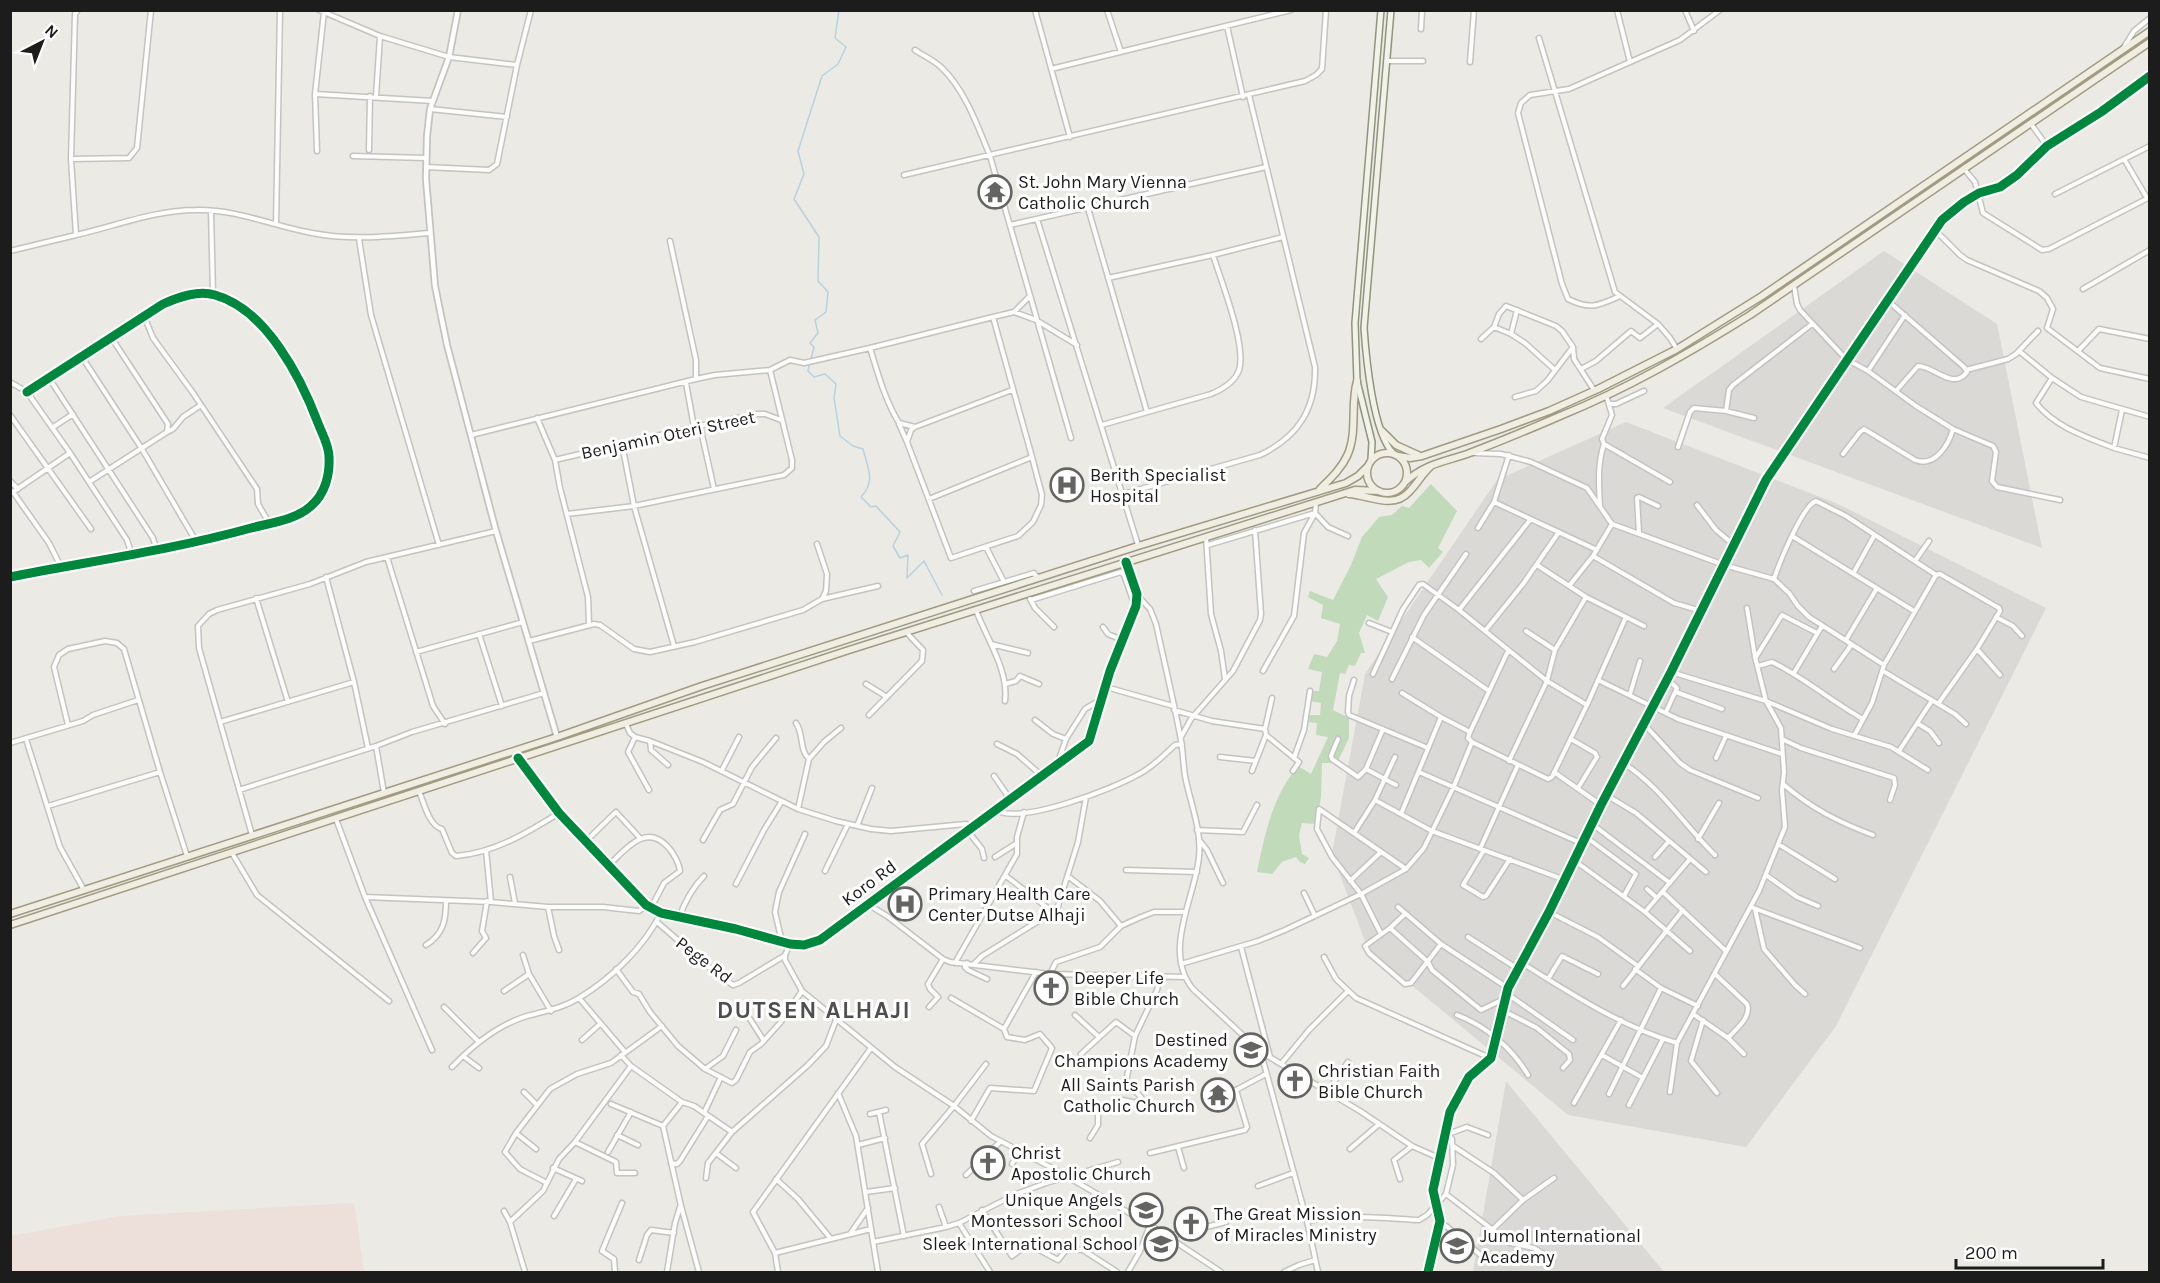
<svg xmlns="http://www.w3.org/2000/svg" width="2160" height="1283" font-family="Karla,sans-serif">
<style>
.residential{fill:#dad9d6}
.commercial{fill:#eddfd9}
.forest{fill:#c1dbba}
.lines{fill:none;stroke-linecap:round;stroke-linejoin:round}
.stream{stroke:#b7d2df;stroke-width:1.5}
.minor-casing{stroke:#c3c3c1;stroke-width:7}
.tertiary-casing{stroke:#c3c3c1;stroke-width:8}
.secondary-casing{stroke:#90957c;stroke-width:8}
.primary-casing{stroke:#a19b81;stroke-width:9}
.minor{stroke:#fcfcfb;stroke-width:4}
.tertiary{stroke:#fcfcfb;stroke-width:4.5}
.secondary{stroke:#f1f2e9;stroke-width:5}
.primary{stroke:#f0ede3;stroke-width:6}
.cycleway-casing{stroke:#fff;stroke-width:13}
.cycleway{stroke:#00873e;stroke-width:9}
.labels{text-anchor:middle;stroke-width:6;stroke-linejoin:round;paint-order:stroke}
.poi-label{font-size:18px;fill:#1c1c1c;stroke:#fff;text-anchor:start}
.street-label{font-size:18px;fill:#1c1c1c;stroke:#fff}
.district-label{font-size:24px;font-weight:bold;letter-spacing:1.5px;fill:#4f4f4f;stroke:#fff}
</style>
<rect width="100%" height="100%" fill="#ebeae5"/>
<path class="residential" d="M1884 251 1997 324 2042 548 1663 408Z
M1626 422 1836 503 2046 608 1836 1026 1746 1147 1568 1115 1368 949 1332 854 1365 674 1497 480Z
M1506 1081 1664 1272H1473Z"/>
<path class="commercial" d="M354 1203 364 1272H11V1236L120 1216Z"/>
<path class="forest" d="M1431 484 1457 511 1438 548 1443 552 1429 568 1421 560 1409 562 1376 579 1388 597 1378 621 1367 615 1359 633 1365 653H1361L1355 666 1349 665 1345 674 1340 673 1333 710 1349 718V738L1337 763H1322L1321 797 1316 824 1302 823 1299 835 1302 854 1309 858 1305 864 1300 862 1296 857 1282 862 1272 874 1257 872C1265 834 1272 797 1298 766L1311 774 1328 737 1316 735 1317 723 1307 722 1308 715H1320L1321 703 1309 701 1312 691H1319L1322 672 1308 669 1314 654 1327 657 1337 641 1340 624 1321 618 1323 605 1308 597 1310 591 1333 600 1351 565 1362 537 1379 517 1392 515 1402 506 1409 508Z"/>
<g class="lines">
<path class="stream" d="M839 10 835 38 846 47 838 64 822 76 798 151 804 174 794 199 819 237 818 281 828 292 826 312 815 320 818 333 810 343 814 347 808 371 814 377 825 374 836 384 834 398 840 436 853 446 863 449C868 469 876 481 861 497L871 507 876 506 900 532 893 546 900 558 908 555 907 578 924 561 942 595"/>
<g class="minor-casing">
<path id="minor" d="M319 10 380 36 449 57 517 65
M1035 10 1070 137
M1107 10 1121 52
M1617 10 1630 62
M1685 10 1694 31
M1227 26 1243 97
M1421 29 1422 10
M1539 38 1615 292 1658 324 1670 338 1677 349
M2124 47 2134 31 2150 18
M915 50C924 56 935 61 942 68 965 90 978 127 990 156L1071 438
M1387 61H1423
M1470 62 1474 10
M1051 69 1291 10
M315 94 433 101
M376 97 380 36
M430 109 507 117
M2031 124 2047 146
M369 150 370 96
M317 151 315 94 324 12
M353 156 426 158
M71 159 129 158 137 148 151 10
M2124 159 2147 198
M426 167 489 170 497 164 517 65 531 10
M1964 169 1975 182 1983 213 2042 250 2049 249 2150 197
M904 175 1305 81 1316 75 1322 69 1326 10
M2055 194 2150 146
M1088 208 1147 412
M211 211 213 294
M1037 219 1138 545
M276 224 280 10
M1010 225 1266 167
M1935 230 1960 255 1967 260 2039 291 2047 298 2053 309 2047 328 2100 368 2150 379
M76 235C116 226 155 210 196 210 236 209 273 226 312 233 352 241 389 236 430 233
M359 239 371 315 439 545
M10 251 76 235 71 159 75 14 78 10
M1108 278 1213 255 1283 237
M1794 286 1797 304 1800 310 1846 359 1868 371 1916 406 1953 429 1993 446 1996 452 1992 481 1997 487 2060 500
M2083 289 2150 250
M1620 296C1598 306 1590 310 1568 299L1562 284 1518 113 1521 103 1530 95 1569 89 1630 62 1680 40 1720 10
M1887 300 1964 367 1967 372C1953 391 1934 366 1918 366L1896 391
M1517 310 1511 334 1494 327 1499 314 1506 306 1556 326 1562 331 1573 347 1574 359 1594 390
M1014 312 1030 296
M144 316 153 338 193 393 257 489 258 504 269 523
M1511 334 1525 343 1555 370
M1481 339 1494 327
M2019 351 2052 378 2081 397 2150 417
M2078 351 2099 329 2150 339
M82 357 142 449 197 543
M1581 369 1596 361 1631 331 1640 338 1658 324
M1966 370 2008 359 2016 354 2038 331
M1868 371 1905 315
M49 378 153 538 157 551
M2052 378 2036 403C2055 427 2086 437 2114 448L2122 410
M696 379 715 375 770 370 790 360 804 363 870 348
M10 382 27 392 70 453 127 540 132 555
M686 383 694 427
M1012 390 915 427 911 430 907 442 951 558 1018 536 1033 522 1041 505 1042 495 1032 457 993 317 1014 312 1036 320 1077 345
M1515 397 1536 391 1547 381 1573 347
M1610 404H1616L1644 391
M1726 411 1729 390 1733 385 1812 324
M10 415 91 529
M537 418 555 460 560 488 588 597 589 624
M899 424 907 442
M1102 425 1211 394C1223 389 1235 382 1239 370 1247 346 1221 281 1213 255
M700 426 714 489
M915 427 899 423C885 400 878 374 870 348L993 317
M52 428 73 414
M167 432 173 429 183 417 201 405
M471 435 696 379V360L670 241
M622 444 634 506 674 646
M1604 444 1670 482
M1678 447 1690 412 1694 408 1726 411 1754 418
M2114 448 2150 458
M1474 453 1501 454 1531 462 1587 488 1612 524 1724 565 1774 579 1789 593 1798 606 1809 617 1884 665
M1843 454 1860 432 1864 429 1915 460C1935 468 1949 444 1953 429
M555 460 694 427 757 414H765L781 420
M10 481 18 489
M89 482 167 432 168 424 111 337
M13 492 49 543 61 567
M10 494 70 453
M1123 494 1260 455C1298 437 1316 409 1315 367L1249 95
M929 499 1032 457
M1494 502 1597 550
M1697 505 1716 530 1734 545
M1600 506C1599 485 1597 465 1604 444L1602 439 1612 415 1606 395
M567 514 634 506 784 475 792 468V460L770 370
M1478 528 1494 502 1509 455
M1639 533 1637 498 1639 497 1658 506
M1792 536 1914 611
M1206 537 1211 614 1221 651 1225 679
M1208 545 1315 513 1328 527 1348 536
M986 547 1004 582
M1593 556 1674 603 1701 611
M387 557 433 706 445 724
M1915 561 1929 541
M1537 565 1586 597 1644 626
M1854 572 1874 536
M10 577C91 561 172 550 251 528 270 523 296 520 311 506 325 494 330 475 329 457 329 445 322 434 318 423 301 378 266 309 215 295 198 290 179 297 163 304L27 392
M326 577 354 682 368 748
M1774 579C1779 564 1802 506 1816 501L1846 516 1936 575 1940 574 1999 608 2000 611 1977 649 1938 704
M1569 586 1593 556 1612 524
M974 591 1034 573 1038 578
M1137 595 1150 609 1156 624C1164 661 1173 698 1180 735 1183 749 1183 763 1185 776 1190 802 1202 830 1199 857 1195 898 1162 951 1193 989L1261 1052 1360 1111 1412 1146 1439 1158
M256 598 288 702
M822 599 878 586
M1030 599 1035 608 1054 627
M1031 600 1121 572 1124 575 1135 606
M976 610C986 638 1009 670 1005 701
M1459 610 1530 520
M1996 617 2013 626 2022 636
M1369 623 1392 632
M1103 627 1108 634 1122 640
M1485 631 1523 584 1559 532
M1526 631 1555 650
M479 634 502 706
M1412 637 1489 691
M1846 640 1877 588
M529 641 594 624 600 625 634 649 650 652 695 642 803 610 822 599 826 591 827 574 817 544
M991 644 1028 653
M1977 649 2000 675
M416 652 523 622
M1756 657 1782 615 1817 633
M1758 666 1772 662C1805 678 1832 702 1863 719
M1834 669 1852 644
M1263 671 1294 616 1304 533 1315 513 1316 503
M1883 671 1955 714 1966 724
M1671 672 1766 701 1832 729 1891 747 1928 770
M1794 673 1822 626
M1373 674 1403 609 1419 585 1423 584 1459 610 1547 681 1587 705
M1392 679 1424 615 1466 554
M1354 680 1349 696 1348 712 1349 715 1428 748
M1598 680 1678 719 1782 754
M866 684 887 697
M1005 684 1016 681 1020 676 1039 684
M1106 687 1173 706
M1676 692 1722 709
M1402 693 1441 717 1470 732
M1630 694 1640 661
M1272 698 1265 729 1266 735 1299 762 1293 771
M1174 710 1212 721 1265 729
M1666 712 1677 688 1667 679
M869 715 922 661 923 650 907 633
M1035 720 1053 734 1066 739 1060 756 1061 762
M220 722 354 682
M796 723C804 734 799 750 809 759
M1643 723 1680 763 1690 770 1758 798
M1917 723 1930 731 1939 743
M626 724 630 733 635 737 650 741 703 762 798 809 836 821 871 829 891 831 966 824 972 827
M68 725 54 667 59 655 68 649 105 641 117 643 124 649 160 772 187 856
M1854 736 1872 703 1884 665 1936 575
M635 737 628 752 649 790
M1181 737 1191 719 1233 671 1260 620 1261 614 1255 530
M26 739 60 847 84 890
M1066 739 1085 709 1100 700
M1338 739 1331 756 1332 759 1358 777 1366 769 1383 729
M1571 739 1595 753 1597 757 1578 788
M1782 739 1801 748 1894 778 1895 785 1890 800
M650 741 651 750 668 765
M1472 742 1548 779 1552 777 1587 705 1626 617
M10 743 83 721 93 715 138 700
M997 744 1017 754 1041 775
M376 746 384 793
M1899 751 1931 702
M1220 757 1256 761
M1294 758 1304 730 1310 691
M1716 758 1726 736
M519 759 559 813 646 905 661 913 736 929 790 944 804 945 820 940 1089 741 1110 671 1136 606 1137 594 1126 563
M1509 761 1547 681 1555 650 1586 597
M1623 763C1660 786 1684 825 1715 855
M1366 769 1396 785
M722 770 739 737
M1252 771 1266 735
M1419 772 1583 844
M1554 772 1601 805
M994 776 1010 799
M1783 784C1811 808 1838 822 1873 835
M239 790 376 746 412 732 544 693
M419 791C424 803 429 826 442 829L452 853 456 856C494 853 527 833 559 813
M1606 795 1636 813 1706 872
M1375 800 1432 831 1565 880
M48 806 160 772
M798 809 809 759 824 742 841 728
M995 810C1021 825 1113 789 1139 774 1153 767 1164 755 1175 745L1182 744
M1401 814 1441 717
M336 819 365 897 432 1050
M1592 824 1670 883
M857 826 872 788
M967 830 982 849 984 858
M1197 830 1243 832 1257 805
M1354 833 1375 800 1395 757
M252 835 199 648 198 626 209 614 217 610 310 584 366 562 496 531
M1586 837 1636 874 1624 896
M1698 839 1719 803
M703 840 720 810 733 804 752 767 776 738
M1199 840 1207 850 1223 883
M585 842 616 812 639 837
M1778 844 1835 879
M1480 849 1518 765
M486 850 491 902
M1484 850 1463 885 1483 897 1486 896 1510 859
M232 853 257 895 389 1001
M995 857 1017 843
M1655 857 1669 841
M1575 861 1645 912 1690 951
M608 866C625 850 645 823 667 846 673 852 679 863 680 871L664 883 651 908
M1126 870 1197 872
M825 871 848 824
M1766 875 1797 897 1818 906
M1006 876 1053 912
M510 877 515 903
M1069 877 1100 901 1121 926
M1350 881 1381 852
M736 884 764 830 782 801
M1647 889 1657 898
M1663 892 1726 951
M1304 893 1315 916
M365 897 491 902 548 907H603L639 911 646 905
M869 905 887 916 943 959 950 962 1050 974 1185 977
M548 907 554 936 559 950
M1398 907 1441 944 1508 988
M1751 907 1860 948
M1755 909 1764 949 1795 985 1805 994
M1549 912 1598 937 1638 966
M1645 912 1690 859
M1405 914 1390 928 1365 946 1369 953 1405 984 1411 983 1441 944
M679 918C685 901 692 888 704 876
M657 922 718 975 733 985 739 983 784 956
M1390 928 1428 962 1432 970 1481 1010 1504 999
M1381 934 1361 894 1332 857 1317 829 1319 809 1406 869
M1468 937 1518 969
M782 942 775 912 779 892 805 834
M790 944 785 955V960L802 991 895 1067 954 1106 991 1136 1056 1170 1150 1225 1221 1272
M426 945C444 934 446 919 446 901
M1241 947 1270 1057
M473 953 486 938 482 931 487 901
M523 955 529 974 551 1011
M1324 957 1336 979 1356 998 1490 1058
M955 963 1017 854V837L1024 812
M967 963 965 967 968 970 987 979
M1522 963C1570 993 1622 1027 1677 1043
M974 964 982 956 1053 912 1058 906 1078 842 1086 797
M1181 964 1258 941 1285 930 1361 894 1406 869 1424 848 1454 786 1472 742 1468 738 1470 732 1508 651
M616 969 633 992 639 994 650 1012 678 1046 705 1069 732 1083 736 1080 750 1052 761 1044 780 1023 802 991
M1635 969 1661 988 1698 1006
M1050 974 1056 962 1100 947 1121 926 1141 917 1154 912H1186
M1715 974 1747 1004C1752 1017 1736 1029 1728 1038
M1548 979 1562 956 1598 974
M1623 986 1683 910
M504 991 529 974
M1506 993 1573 1040
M579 998 625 1052
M951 998 1004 1029 1007 1037 1025 1040 1040 1034 1052 1048 1034 1091 990 1088 971 1121
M444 1007 479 1042
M929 1007 938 997 930 989 928 984 943 959
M1502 1010 1537 1028 1569 1054 1570 1060 1563 1068
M1693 1014 1728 1038 1744 1054
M1075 1015 1099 1037
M1457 1015C1486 1026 1512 1048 1528 1075
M750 1019 764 1041
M1703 1020 1691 1061 1717 1093
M1004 1029 1036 972
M582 1040 600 1024
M1261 1053 1307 1221 1318 1272
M1081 1054 1116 1022 1135 1036
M621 1055 631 1066 682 1102 694 1106 732 1132
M1602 1055 1643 1078
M463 1056 479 1068
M1281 1064 1309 1030 1347 992
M452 1067C473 1045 497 1025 527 1016 545 1011 563 1008 579 998 612 978 644 947 661 913
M705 1069 723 1056 736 1030
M524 1092 537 1105
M1327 1092 1348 1062
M1670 1092 1677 1043 1759 891 1785 827 1782 790 1784 772 1781 728 1766 701 1755 657 1747 608
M838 1093 856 1136 878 1272
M1222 1093 1236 1090 1266 1074
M1609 1094 1661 988
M1574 1103 1621 1020
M611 1104 663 1126
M1629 1105 1663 1039
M879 1112 904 1236
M704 1113 721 1077
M870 1114 886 1110
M663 1126 681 1206 699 1272
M663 1126 682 1102
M1445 1132 1452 1139 1453 1165 1446 1194 1510 1243 1534 1248 1553 1260
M516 1133 536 1149
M1448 1134 1467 1127 1488 1135
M617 1135 638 1145
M1090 1138 1098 1125V1112L1103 1106 1123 1100 1136 1103 1141 1097 1126 1082 1135 1036 1157 990 1160 977
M575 1142 616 1162 617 1173H635
M858 1145 885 1138
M1453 1146 1494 1173 1523 1200 1492 1230
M1178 1147 1184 1168
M1350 1149 1378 1125
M608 1152 631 1112
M716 1153 736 1168
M1150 1153 1245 1130 1247 1127 1236 1090
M671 1163 677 1164 680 1161 708 1116
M1012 1164 1019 1152
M553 1168 582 1181
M931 1174 922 1144 954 1106 986 1064
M966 1175 1000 1142
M706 1178 708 1163 732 1132 808 1065 826 1046 836 1020
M776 1179 798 1199 831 1239
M1400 1179 1394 1160 1412 1146
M547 1183 520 1169 505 1152 516 1133 550 1089 577 1074 611 1063 662 1026
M1258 1186 1293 1173
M866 1192 895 1188
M1523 1200 1554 1178
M939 1207 946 1227
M982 1210 1012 1256 1028 1244 1058 1260 1067 1249 1083 1250 1117 1272
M504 1211 510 1222 525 1272
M554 1216 576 1179
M1307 1221C1345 1214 1381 1218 1419 1220L1427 1215 1446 1194
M1440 1221 1483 1257
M510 1222 543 1191 559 1159 575 1142 631 1066
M959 1223 990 1272
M850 1234 868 1208
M1170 1236 1226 1222
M873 1242 946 1227 959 1223 1014 1195 1046 1183 1118 1162
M775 1253 871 1229
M639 1260 647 1235 651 1230 674 1233
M615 1272 614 1259 602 1251 622 1203
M667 1272 675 1223 680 1207
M778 1272 775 1253 753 1212 871 1048
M1128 1272 1140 1251 1150 1225
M1284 1272 1299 1265 1315 1260
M1428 1272 1440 1221 1433 1190 1450 1112 1469 1077 1491 1058 1508 988 1549 912 1601 805 1671 672 1766 480 1942 220 1964 202 1979 193 2000 187 2017 175 2047 146 2101 112 2150 76"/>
</g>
<g class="tertiary-casing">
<path id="tertiary" d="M458 10 449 57 430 109 427 136 426 179 435 286 447 345 496 531 557 737"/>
</g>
<g class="secondary-casing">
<path id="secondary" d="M1391 10 1364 328C1366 357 1373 433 1393 453
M1371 460 1372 442 1357 381 1355 323 1381 10"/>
</g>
<g class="primary-casing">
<path id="primary" d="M1382 431 1396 445 1418 455
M1367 473a20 20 0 1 1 40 0a20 20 0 1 1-40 0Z
M1398 456 1410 458 1422 456 1501 429 1549 411 1598 389 1677 349 1762 296 2150 31
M1405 482C1425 464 1443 462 1467 454 1499 442 1530 429 1560 416 1627 389 1689 353 1750 315L2150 42
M1320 489C1330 479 1341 469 1347 456 1358 433 1350 405 1357 381
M1349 494C1368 495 1393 510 1409 492 1417 484 1422 474 1431 466
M10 914 557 737 702 686 1138 546 1346 483 1358 476 1368 466
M10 925 849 650 1355 490 1379 491"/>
</g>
<use href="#minor" class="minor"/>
<use href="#tertiary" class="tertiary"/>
<use href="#secondary" class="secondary"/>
<use href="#primary" class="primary"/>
<g class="cycleway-casing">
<path id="cycleway" d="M10 577C91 561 172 550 251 528 270 523 296 520 311 506 325 494 330 475 329 457 329 445 322 434 318 423 301 378 266 309 215 295 198 290 179 297 163 304L27 392
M518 758 559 813 646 905 661 913 736 929 790 944 804 945 820 940 1089 741 1110 671 1136 606 1137 594 1126 562
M1428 1272 1440 1221 1433 1190 1450 1112 1469 1077 1491 1058 1508 988 1549 912 1601 805 1671 672 1766 480 1942 220 1964 202 1979 193 2000 187 2017 175 2047 146 2101 112 2150 76"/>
</g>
<use href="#cycleway" class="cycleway"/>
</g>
<defs>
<g id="temple-ring" transform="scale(1.725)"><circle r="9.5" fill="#fff" stroke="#646462" stroke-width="1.5"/><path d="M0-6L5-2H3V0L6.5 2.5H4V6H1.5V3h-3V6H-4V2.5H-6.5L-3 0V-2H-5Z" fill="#646462"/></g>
<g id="hospital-ring" transform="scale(1.725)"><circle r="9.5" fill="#fff" stroke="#646462" stroke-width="1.5"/><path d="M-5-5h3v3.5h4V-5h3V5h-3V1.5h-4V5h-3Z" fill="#646462"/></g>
<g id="church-ring" transform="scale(1.725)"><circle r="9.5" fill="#fff" stroke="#646462" stroke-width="1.5"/><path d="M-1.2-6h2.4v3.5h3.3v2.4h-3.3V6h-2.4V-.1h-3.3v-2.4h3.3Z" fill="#646462"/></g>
<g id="school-ring" transform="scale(1.725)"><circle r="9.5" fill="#fff" stroke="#646462" stroke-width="1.5"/><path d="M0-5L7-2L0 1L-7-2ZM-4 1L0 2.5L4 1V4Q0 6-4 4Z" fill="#646462"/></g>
</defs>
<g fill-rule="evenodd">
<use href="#temple-ring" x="995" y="192"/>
<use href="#hospital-ring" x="1067" y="485"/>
<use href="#hospital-ring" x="905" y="904"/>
<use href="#church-ring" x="1051" y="988"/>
<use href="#school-ring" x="1251" y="1050"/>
<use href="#church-ring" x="1295" y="1081"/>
<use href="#temple-ring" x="1218" y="1095"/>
<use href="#church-ring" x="988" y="1163"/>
<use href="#school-ring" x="1146" y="1210"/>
<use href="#church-ring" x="1191" y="1224"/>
<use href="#school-ring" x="1161" y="1244"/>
<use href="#school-ring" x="1457" y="1246"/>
</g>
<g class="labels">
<g class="poi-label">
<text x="1018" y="188">St. John Mary Vienna<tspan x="1018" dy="21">Catholic Church</tspan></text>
<text x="1090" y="481">Berith Specialist<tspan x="1090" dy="21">Hospital</tspan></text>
<text x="928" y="900">Primary Health Care<tspan x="928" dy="21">Center Dutse Alhaji</tspan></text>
<text x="1074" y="984">Deeper Life<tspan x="1074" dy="21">Bible Church</tspan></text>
<text x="1228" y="1046" text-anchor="end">Destined<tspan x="1228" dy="21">Champions Academy</tspan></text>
<text x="1318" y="1077">Christian Faith<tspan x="1318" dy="21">Bible Church</tspan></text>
<text x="1195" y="1091" text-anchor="end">All Saints Parish<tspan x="1195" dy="21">Catholic Church</tspan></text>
<text x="1011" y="1159">Christ<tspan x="1011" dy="21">Apostolic Church</tspan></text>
<text x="1123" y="1206" text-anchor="end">Unique Angels<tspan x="1123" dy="21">Montessori School</tspan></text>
<text x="1214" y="1220">The Great Mission<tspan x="1214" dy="21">of Miracles Ministry</tspan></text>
<text x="1480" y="1242">Jumol International<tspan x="1480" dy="21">Academy</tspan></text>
<text x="1138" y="1250" text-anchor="end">Sleek International School</text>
</g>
<g class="street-label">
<text transform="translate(668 435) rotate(-12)" y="6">Benjamin Oteri Street</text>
<text transform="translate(869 883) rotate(-37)" y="6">Koro Rd</text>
<text transform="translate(704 960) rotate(37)" y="6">Pege Rd</text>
</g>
<g class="district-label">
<text x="814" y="1018">DUTSEN ALHAJI</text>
</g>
</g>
<rect width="2160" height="1283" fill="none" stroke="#1c1c1c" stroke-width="24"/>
<g transform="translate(42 42) rotate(42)" stroke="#ffffff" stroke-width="4.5" paint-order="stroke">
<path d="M0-4.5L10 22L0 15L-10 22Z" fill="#1c1c1c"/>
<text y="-9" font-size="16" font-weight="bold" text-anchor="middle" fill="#1c1c1c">N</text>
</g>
<path d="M1956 1259v9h147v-9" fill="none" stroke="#1c1c1c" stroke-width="3"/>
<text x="1965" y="1259" font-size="18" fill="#1c1c1c" stroke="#ffffff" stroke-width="4.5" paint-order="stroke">200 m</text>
</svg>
